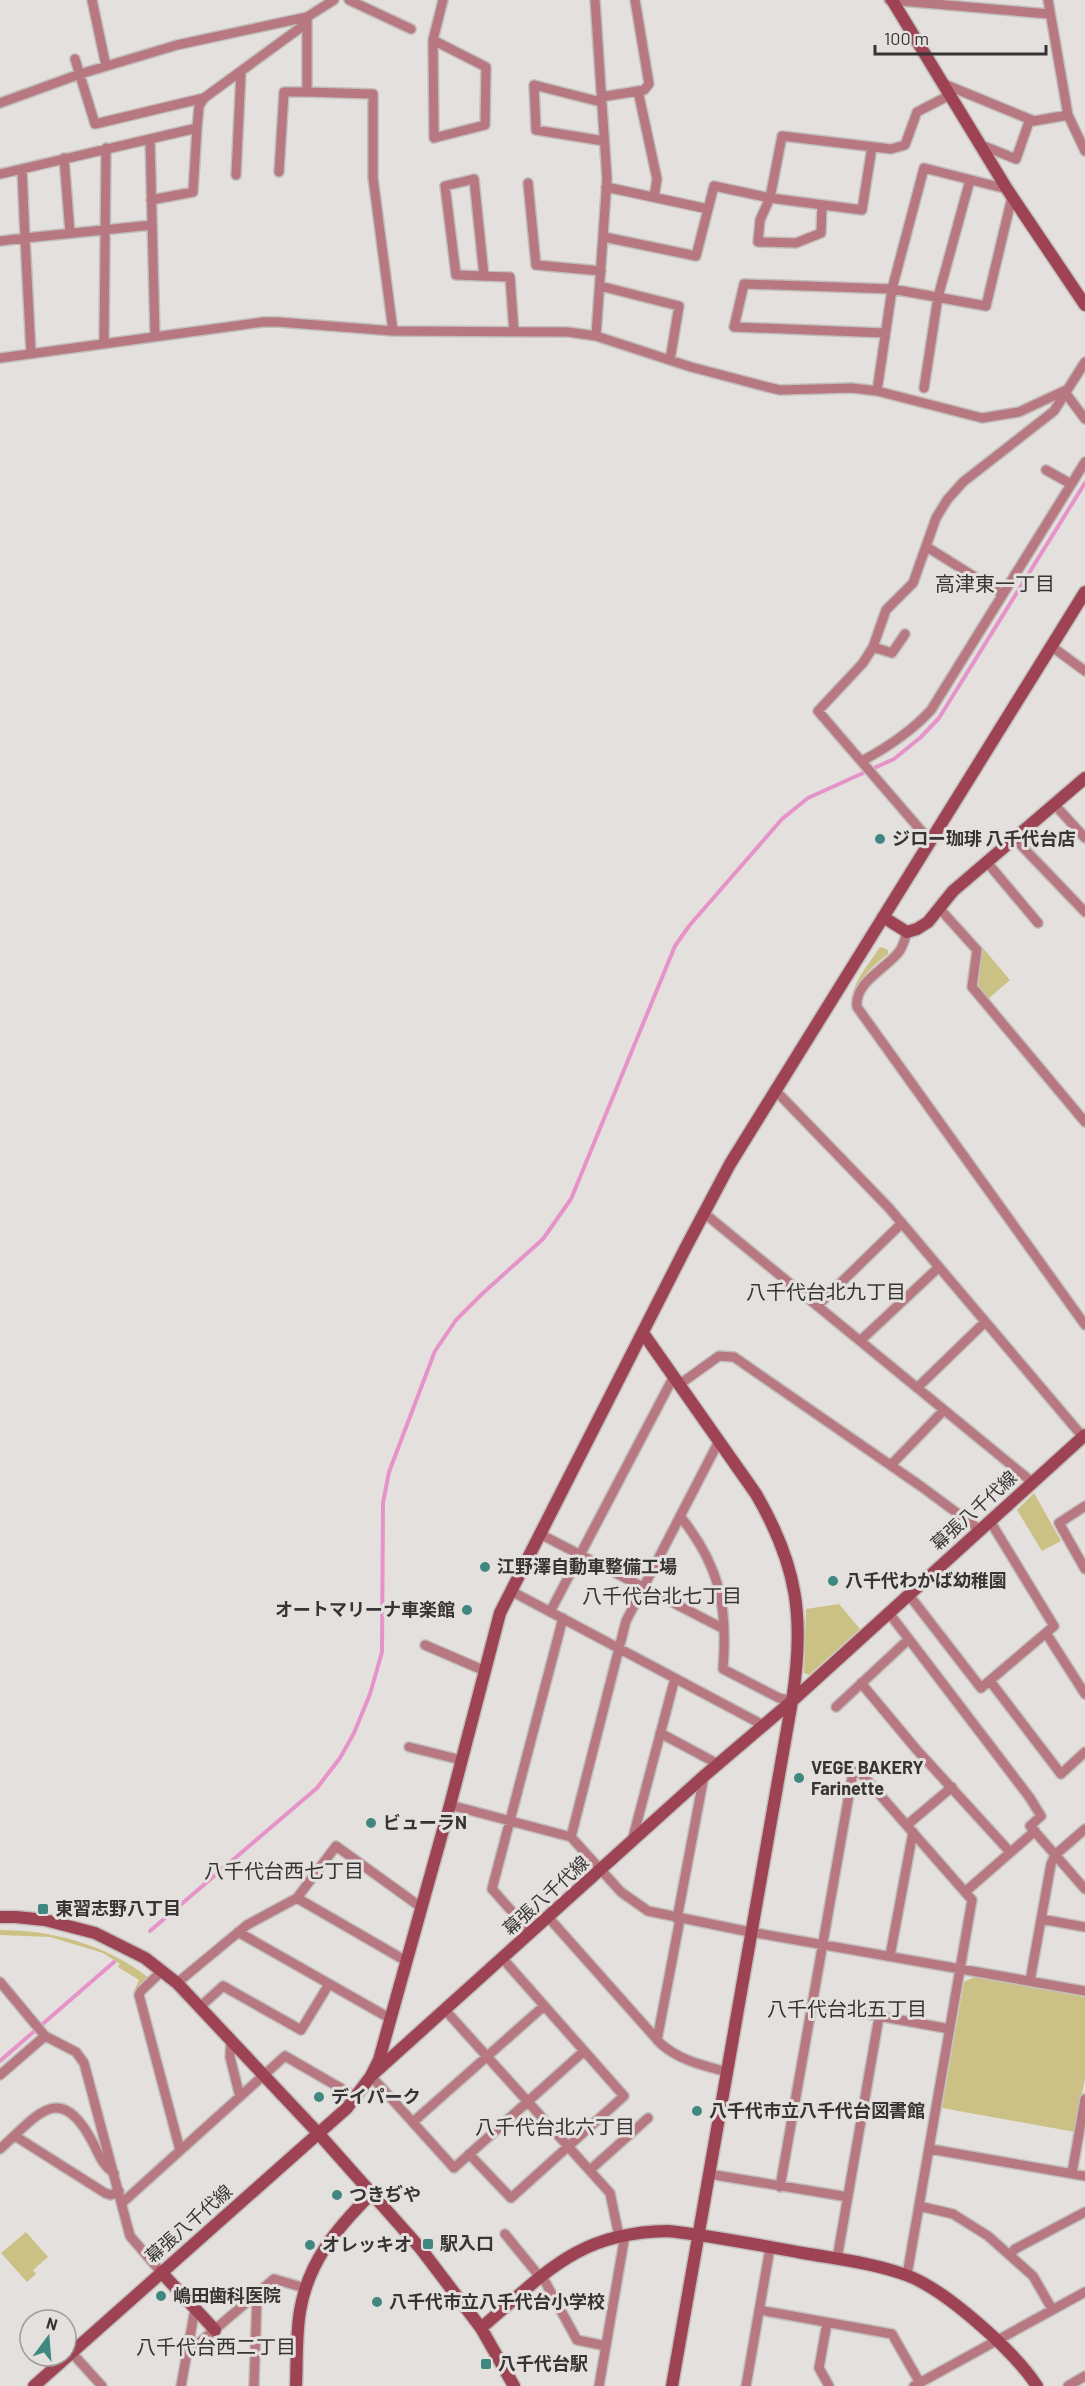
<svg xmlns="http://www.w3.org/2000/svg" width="1085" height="2386" font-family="Barlow,'Noto Sans JP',sans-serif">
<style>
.green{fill:#ccc184}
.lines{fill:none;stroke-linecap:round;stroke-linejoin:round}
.stream{stroke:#e593c8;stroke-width:4}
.street-casing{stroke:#c1bebc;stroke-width:12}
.secondary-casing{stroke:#c1bebc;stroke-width:15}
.street{stroke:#b87881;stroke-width:9}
.secondary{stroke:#9d4354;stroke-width:12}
.poi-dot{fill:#408780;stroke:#e4e0de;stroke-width:2}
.labels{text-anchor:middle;stroke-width:6;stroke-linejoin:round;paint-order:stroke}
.poi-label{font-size:18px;font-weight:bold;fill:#373534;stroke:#e4e0de;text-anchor:start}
.street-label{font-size:18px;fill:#373534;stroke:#e4e0de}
.neighbourhood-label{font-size:20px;fill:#373534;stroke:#e4e0de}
</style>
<rect width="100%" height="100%" fill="#e4e0de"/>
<path class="green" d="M882 947 888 950V954C869 969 851 985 852 1010 847 988 868 966 879 948Z
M982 947 1010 980 988 999 977 985Z
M1034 1493 1061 1541 1042 1551 1017 1510Z
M839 1604 860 1629 809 1675 804 1673 806 1609Z
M0 1930C53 1930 107 1945 149 1978L133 1993 139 1980 118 1967 120 1964 103 1953 50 1937 0 1935Z
M974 1977 1085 1997V2078L1075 2132 942 2108 964 1982Z
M26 2232 48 2257 33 2270 36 2274 27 2282 1 2253Z"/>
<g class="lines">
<path class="stream" d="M150 1931 317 1788 340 1758 354 1733 370 1694 382 1652 383 1503 389 1472 435 1351 456 1320 483 1293 543 1239 571 1199 675 946 689 926 782 819 808 798 894 759 921 737 939 718 1085 483
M0 2061 114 1962"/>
<g class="street-casing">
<path id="street" d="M92 0 106 66
M349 0 411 29
M595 0 607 179 596 336
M889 0 1049 14
M1048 0 1068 115 1085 151
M433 40 486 67 485 125 434 138 433 40 443 0
M75 59 95 124 204 98
M944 84 1034 121 1068 115
M638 91 657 179 654 197
M601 97 644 90 649 84 635 0
M601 102 534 85 536 130 604 141
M0 103 80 74 177 45 307 17V92L373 94V178L393 331
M150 139 155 337
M981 145 1016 159 1030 119
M64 158 70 233
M22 169 25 238 152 225
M279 172 284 92H307
M0 174 197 128 199 106 204 98 300 28 307 17 334 0
M236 175 241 72
M528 183 536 265 601 271
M606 187 708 209
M151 200 193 192 197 128
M822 205 821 233 796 243 758 242 760 220 770 198 782 136 891 149 905 145 917 112 950 95
M604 237 696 256 714 186 770 198 862 210 872 147
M0 241 25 238 31 353
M484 276 474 179 445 186 456 275 510 277 514 332
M600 286 679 306 670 360
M885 333 734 327 744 284 892 289 986 306 1012 197
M104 344 106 148
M0 358 263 322H278L393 331 568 332 596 336 691 367 767 387 780 390 852 388 877 391 982 418 1019 412 1064 391
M924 388 938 297 970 180
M877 391 892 289 924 168 1007 189
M1064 391 1085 419
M1046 470 1071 484
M927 547 1002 594
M1051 646 1085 671
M873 647 892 653 905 634
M862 761C888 747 911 732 931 710L1085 462
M1054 804 1085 838
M1014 838 1085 912
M930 841 818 711 863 663 873 647 886 610 913 583 936 518 947 500 963 482 1054 411 1085 362
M986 861 1038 923
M939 908 977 950 972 987 1085 1122
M907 932C905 938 903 948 898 953 885 969 854 983 857 1007L1085 1325
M775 1090 889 1208 1083 1437
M704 1213 1032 1482
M817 1306 902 1223
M860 1341 939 1267
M680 1384 719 1356 734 1357 922 1487 980 1530
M917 1388 985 1322
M891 1465 944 1410
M1085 1506 1059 1523 1085 1569
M680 1516C720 1566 728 1606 723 1669L779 1698 792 1701
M540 1534 724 1629
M511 1591 763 1725
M909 1595 981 1688 1054 1626 990 1521
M550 1612 674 1376
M889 1613 1030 1798 1041 1816 1030 1826 1085 1889
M1046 1633 1085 1694
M425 1645 485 1671
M990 1681 1061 1774 1085 1752
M861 1683 916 1749 1010 1852
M836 1707 909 1639
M660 1733 718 1764
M409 1747 461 1760
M450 1805 571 1837 621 1892 648 1911 745 1931 1085 1991
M907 1825 952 1787
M571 1837 626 1621 719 1441
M632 1841 675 1678
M965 1892 1035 1831
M297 1898 406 1961
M549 1918 661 2044C681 2061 702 2065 727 2072
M677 1919 704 1776
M1041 1919 1085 1927
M238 1932 391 2019
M531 1933 492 1889 563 1618
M890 1956 913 1832
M162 1971 141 1991 139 1995 180 2150
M1030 1981 1051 1864 1055 1855 1085 1829
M0 1982 45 2036 76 2052 84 2063 130 2236 161 2272
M177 1983 247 1925 297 1898 336 1846 422 1908
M812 2004 950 2029
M200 2007 223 1986 301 2030 329 1984
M446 2011 610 2193 619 2236
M231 2040 230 2057 240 2097
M657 2040 680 1919
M0 2075 45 2036
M371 2076 454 2168 584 2051
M413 2122 544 2006
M15 2136 105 2193 111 2195 119 2191
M0 2149C37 2116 60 2079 93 2143 99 2155 103 2166 114 2173
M930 2149 1085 2176
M469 2154 511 2198 624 2096 503 1959
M590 2170 648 2118
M1072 2173 1085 2099
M709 2174 848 2197
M780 2187 853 1772 859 1771 972 1900 907 2275
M122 2203 285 2056 356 2097
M919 2206 953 2214 988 2236 1033 2276 1052 2309
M505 2234 540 2277
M1010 2255 1015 2249 1085 2212
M837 2259 879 2017
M542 2276 577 2340 606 2346
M759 2310 892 2334 920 2383
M827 2323 819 2368 829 2386
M72 2353 102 2386
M186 2354 274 2279 305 2288
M181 2386 195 2309
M254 2386 257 2295
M599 2386 625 2235
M746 2386 770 2248
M914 2386 1085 2292
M1068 2386 1085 2376"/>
</g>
<g class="secondary-casing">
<path id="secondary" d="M892 0 1007 189 1085 305
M883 917 907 932 917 929 928 922 953 891 1085 778
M643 1333 756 1494C798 1566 805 1620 792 1701L672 2386
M0 1917H16L45 1920 95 1933 145 1958 177 1983 318 2133 421 2249 481 2328 514 2386
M371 2076 379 2060 450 1805 500 1613 686 1247 730 1164 1085 592
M161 2272 215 2330
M481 2328C545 2274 577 2232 668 2231 713 2236 758 2245 803 2253 837 2259 874 2263 906 2275 945 2289 1014 2351 1037 2386
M34 2386 347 2108 371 2076 704 1776 792 1701 1085 1435
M296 2386C297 2362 296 2335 300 2311 308 2262 337 2228 371 2194"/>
</g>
<use href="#street" class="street"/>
<use href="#secondary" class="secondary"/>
</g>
<g class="poi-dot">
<circle cx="880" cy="839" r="6"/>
<circle cx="485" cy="1567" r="6"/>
<circle cx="833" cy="1581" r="6"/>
<circle cx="467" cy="1610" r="6"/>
<circle cx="799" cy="1778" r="6"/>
<circle cx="371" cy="1823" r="6"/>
<rect x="37" y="1903" width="12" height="12" rx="3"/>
<circle cx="319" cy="2097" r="6"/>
<circle cx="697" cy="2111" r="6"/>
<circle cx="337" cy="2195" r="6"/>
<rect x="422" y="2238" width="12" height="12" rx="3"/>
<circle cx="310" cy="2245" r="6"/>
<circle cx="161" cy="2296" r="6"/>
<circle cx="377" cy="2302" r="6"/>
<rect x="480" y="2358" width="12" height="12" rx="3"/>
</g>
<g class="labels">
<g class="poi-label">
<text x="892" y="845">ジロー珈琲 八千代台店</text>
<text x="497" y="1573">江野澤自動車整備工場</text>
<text x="845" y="1587">八千代わかば幼稚園</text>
<text x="455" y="1616" text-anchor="end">オートマリーナ車楽館</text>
<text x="811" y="1774">VEGE BAKERY<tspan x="811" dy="21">Farinette</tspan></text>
<text x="383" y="1829">ビューラN</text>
<text x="55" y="1915">東習志野八丁目</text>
<text x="331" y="2103">デイパーク</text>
<text x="709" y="2117">八千代市立八千代台図書館</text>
<text x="349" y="2201">つきぢや</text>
<text x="440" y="2250">駅入口</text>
<text x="322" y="2251">オレッキオ</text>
<text x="173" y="2302">嶋田歯科医院</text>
<text x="389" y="2308">八千代市立八千代台小学校</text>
<text x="498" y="2370">八千代台駅</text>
</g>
<g class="street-label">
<text transform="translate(974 1511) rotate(-42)" y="6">幕張八千代線</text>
<text transform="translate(546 1896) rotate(-42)" y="6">幕張八千代線</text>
<text transform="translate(189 2224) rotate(-41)" y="6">幕張八千代線</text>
</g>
<g class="neighbourhood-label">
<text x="995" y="591">高津東一丁目</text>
<text x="826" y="1299">八千代台北九丁目</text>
<text x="662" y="1603">八千代台北七丁目</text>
<text x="284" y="1878">八千代台西七丁目</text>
<text x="847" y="2016">八千代台北五丁目</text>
<text x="555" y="2134">八千代台北六丁目</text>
<text x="216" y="2354">八千代台西二丁目</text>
</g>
</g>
<g transform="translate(48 2338) rotate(16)"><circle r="28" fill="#e4e0de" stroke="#9f9c9a" stroke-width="1.5"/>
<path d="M0-4.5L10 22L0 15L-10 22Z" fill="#408780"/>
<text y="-9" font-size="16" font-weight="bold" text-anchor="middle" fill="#373534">N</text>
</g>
<path d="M875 45v9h171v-9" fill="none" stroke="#373534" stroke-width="3"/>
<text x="884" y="45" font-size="18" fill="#373534" stroke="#e4e0de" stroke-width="4.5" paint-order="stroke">100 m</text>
</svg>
